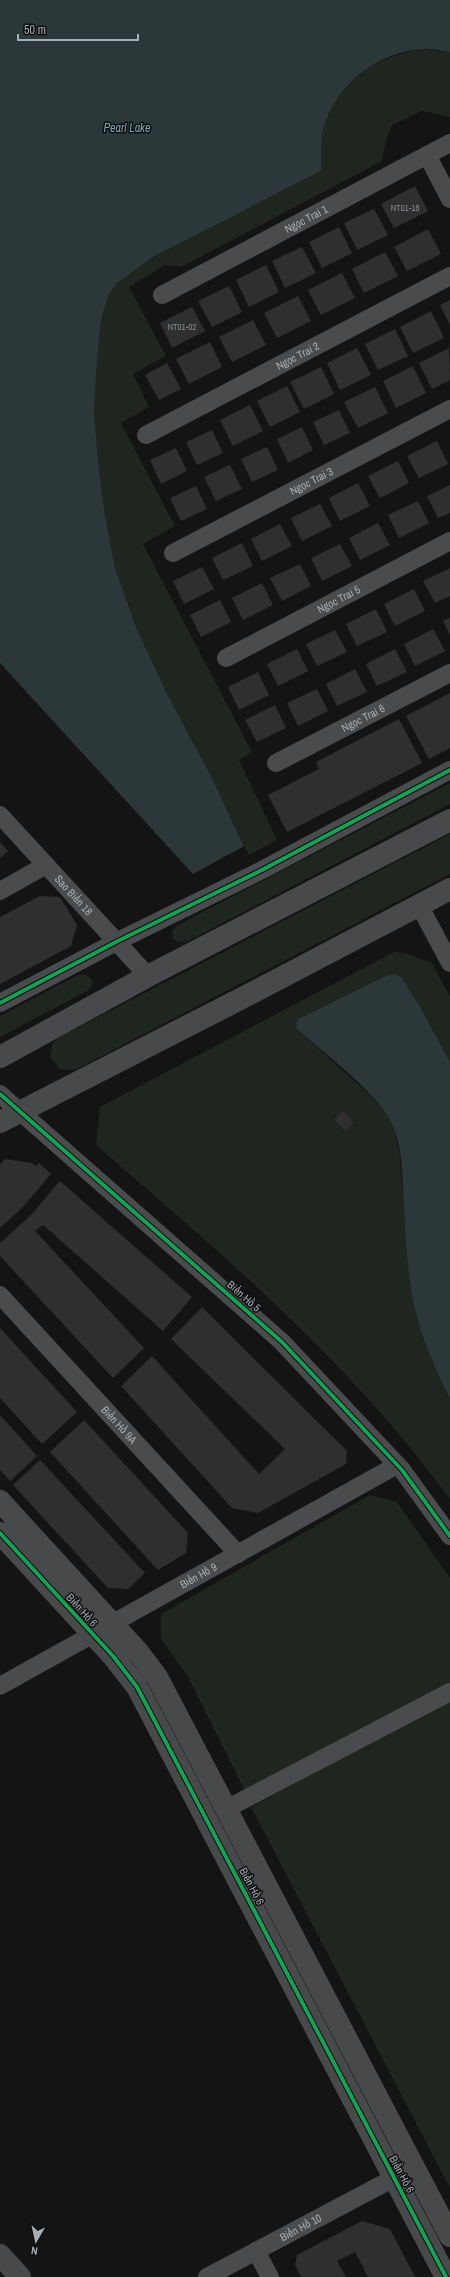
<svg xmlns="http://www.w3.org/2000/svg" width="450" height="2277" font-family="'Archivo Narrow',sans-serif">
<style>
.green{fill:#1f251f}
.water{fill:#2c3739}
.building{fill:#2f2f30}
.lines{fill:none;stroke-linecap:round;stroke-linejoin:round}
.street{stroke:#494b4d;stroke-width:18}
.secondary{stroke:#48494b;stroke-width:22}
.cycleway-casing{stroke:#0f0f10;stroke-width:6}
.cycleway{stroke:#1a9f57;stroke-width:4}
.labels{text-anchor:middle;stroke-width:3;stroke-linejoin:round;paint-order:stroke}
.number-label{font-size:9px;fill:#888f94}
.street-label{font-size:11px;fill:#a6afb5;stroke:#0f0f10}
.water-label{font-size:12px;font-style:italic;fill:#7fa5ae;stroke:#0f0f10}
</style>
<rect width="100%" height="100%" fill="#141415"/>
<path class="green" d="M424 49 450 52V117L422 111 392 125 386 140 382 161 181 267 165 265 129 287 166 356 133 374 149 407 121 423 175 526 143 544 252 752 239 760 277 840 249 855 212 778 165 690 136 627 115 568 105 516 98 461 94 412 97 360 101 320 109 294 116 284 153 257 321 171C322 158 320 143 323 131 335 81 376 56 424 49Z
M450 783V804L186 942H179L173 939 172 932 176 926Z
M450 834V874L79 1068 73 1070 60 1069 50 1057 53 1043 58 1038Z
M394 952 405 953 432 963 450 997V1062L419 1005 394 974 383 977 298 1019 296 1023 297 1029 369 1094 387 1114 395 1131 400 1157 406 1246 411 1291 419 1322 450 1398V1499C351 1363 222 1254 96 1145L100 1107Z
M78 975C85 974 90 976 93 983L89 990 0 1037V1016Z
M370 1495 397 1502 450 1578V1683L245 1791 187 1675 161 1639V1614Z
M450 1700V2188L251 1807Z"/>
<path class="water" d="M0 0H450V52C441 51 431 48 423 49 377 52 333 86 323 131 320 143 322 158 321 171L153 257 116 284 109 294 101 320 97 360 94 412 98 461 105 516 115 568 136 627 165 690 212 778 244 846 193 874 0 663Z
M394 974 401 977 419 1005 450 1062V1398C433 1365 417 1327 411 1290 407 1263 405 1236 404 1209 402 1178 404 1141 387 1115 368 1086 324 1053 297 1029L296 1023 298 1019 383 977Z"/>
<path class="building" d="M415 186 428 211 394 228 381 204Z
M374 209 388 235 357 250 344 223Z
M339 227 352 253 322 268 309 242Z
M428 229 441 254 407 271 394 247Z
M302 247 316 273 285 288 272 261Z
M385 252 398 276 364 293 352 269Z
M266 265 279 292 249 307 236 280Z
M342 273 355 298 321 315 308 290Z
M229 286 242 312 212 327 198 301Z
M298 296 311 321 277 338 264 313Z
M450 300V325L440 305Z
M192 307 205 331 172 348 160 323Z
M431 311 444 338 413 353 400 327Z
M253 320 266 345 232 362 219 337Z
M395 329 408 356 378 370 365 344Z
M210 342 222 367 189 384 176 359Z
M357 348 371 375 340 390 327 363Z
M449 348 450 380 432 389 419 363Z
M167 363 181 389 159 400 145 375Z
M413 366 426 393 396 408 383 381Z
M321 367 334 394 304 409 290 382Z
M287 386 300 412 270 427 257 401Z
M375 387 388 413 358 428 344 402Z
M250 405 263 431 233 446 220 420Z
M339 410 350 433 324 445 313 422Z
M302 427 313 450 288 463 277 439Z
M212 430 223 453 197 465 186 442Z
M437 441 448 464 419 478 407 456Z
M267 447 278 470 252 482 241 459Z
M176 448 187 471 161 484 150 460Z
M398 461 409 483 380 498 368 476Z
M230 465 242 489 216 501 204 477Z
M358 483 370 506 340 521 329 498Z
M450 485V513L438 518 427 496Z
M196 486 207 509 181 521 170 498Z
M418 501 429 523 399 538 388 515Z
M320 504 332 526 302 541 291 518Z
M378 523 390 545 360 560 349 538Z
M280 524 292 546 262 561 251 539Z
M242 543 253 566 223 580 212 558Z
M340 544 352 566 322 581 311 558Z
M300 564 311 586 282 601 270 578Z
M202 567 214 589 184 604 173 581Z
M450 568V596L435 603 423 581Z
M262 583 273 605 243 620 232 598Z
M414 589 425 611 395 626 384 604Z
M220 600 231 622 201 637 190 615Z
M376 609 387 632 357 646 346 624Z
M450 618V635L443 621Z
M433 629 445 651 415 666 404 644Z
M335 630 347 652 317 666 306 644Z
M297 649 308 671 278 686 267 664Z
M395 649 407 672 377 686 366 664Z
M355 669 367 692 337 706 326 684Z
M258 672 269 695 239 710 228 687Z
M317 689 328 711 298 726 287 703Z
M450 693V748L429 759 406 716Z
M275 705 286 728 257 742 245 720Z
M399 719 422 763 287 832 268 795 319 769 316 762Z
M0 842 8 851 0 858Z
M40 896 60 897 77 925 71 946 0 984V917Z
M343 1111 354 1122 345 1131 334 1119Z
M5 1159 32 1163 36 1166 39 1163 51 1174 21 1209 0 1228V1165Z
M60 1181 192 1297 163 1331 43 1225 35 1231 144 1348 113 1378 0 1256V1243L30 1216Z
M202 1307 347 1451 346 1464 258 1513 232 1508 121 1386 152 1356 259 1474 285 1449 171 1339Z
M0 1328 77 1412 42 1444 0 1398Z
M0 1415 37 1456 10 1481 0 1470Z
M84 1420 188 1533 186 1553 158 1570 50 1452Z
M40 1460 145 1573 128 1589 108 1588 13 1485Z
M362 2221 390 2229 415 2277H368L355 2252 337 2261 346 2277H301L295 2265 297 2255Z"/>
<g class="lines">
<g class="street">
<path d="M427 155 450 199"/>
<path id="s1" d="M162 295 450 143"/>
<path id="s2" d="M146 435 450 276"/>
<path id="s3" d="M173 553 450 409"/>
<path id="s4" d="M226 658 450 541"/>
<path id="s5" d="M276 763 450 673"/>
<path id="s6" d="M0 815 148 976"/>
<path d="M0 891 46 865"/>
<path d="M419 905 450 963"/>
<path d="M0 1003 116 942 262 870 450 770"/>
<path d="M0 1094 282 1342 402 1470 450 1536"/>
<path id="s7" d="M0 1295 238 1554"/>
<path id="s8" d="M0 1686 397 1465"/>
<path d="M226 1809 450 1692"/>
<path d="M256 2251 270 2277"/>
<path id="s9" d="M207 2277 394 2178"/>
</g>
<path class="secondary" d="M0 1057 148 976 450 820
M0 1122 248 995 450 889
M0 1501 139 1653 157 1677 450 2236
M0 1533 113 1656 137 1687 446 2277
M0 2255 20 2277"/>
<g class="cycleway-casing">
<path id="cycleway" d="M0 1003 116 942 262 870 450 770
M0 1094 282 1342 402 1470 450 1536
M0 1533 113 1656 137 1687 446 2277"/>
</g>
<use href="#cycleway" class="cycleway"/>
</g>
<g class="labels">
<g class="number-label">
<text x="405" y="211">NT01-18</text>
<text x="182" y="330">NT01-02</text>
</g>
<g class="street-label">
<text dy="4" stroke="none"><textPath href="#s1" startOffset="163">Ngọc Trai 1</textPath></text>
<text dy="4" stroke="none"><textPath href="#s2" startOffset="171">Ngọc Trai 2</textPath></text>
<text dy="4" stroke="none"><textPath href="#s3" startOffset="156">Ngọc Trai 3</textPath></text>
<text dy="4" stroke="none"><textPath href="#s4" startOffset="127">Ngọc Trai 5</textPath></text>
<text dy="4" stroke="none"><textPath href="#s5" startOffset="98">Ngọc Trai 6</textPath></text>
<text dy="4" stroke="none"><textPath href="#s6" startOffset="109">Sao Biển 18</textPath></text>
<text transform="translate(244 1296) rotate(41)" y="4">Biển Hồ 5</text>
<text dy="4" stroke="none"><textPath href="#s7" startOffset="176">Biển Hồ 9A</textPath></text>
<text dy="4" stroke="none"><textPath href="#s8" startOffset="227">Biển Hồ 9</textPath></text>
<text transform="translate(82 1610) rotate(48)" y="4">Biển Hồ 6</text>
<text transform="translate(252 1886) rotate(62)" y="4">Biển Hồ 6</text>
<text transform="translate(402 2174) rotate(62)" y="4">Biển Hồ 6</text>
<text dy="4" stroke="none"><textPath href="#s9" startOffset="106">Biển Hồ 10</textPath></text>
</g>
<g class="water-label">
<text x="127" y="132">Pearl Lake</text>
</g>
</g>
<g transform="translate(36 2241) rotate(189)" stroke="#0f0f10" stroke-width="3" paint-order="stroke">
<path d="M0-3L7 15L0 10L-7 15Z" fill="#a6afb5"/>
<text y="-6" font-size="11" font-weight="bold" text-anchor="middle" fill="#a6afb5">N</text>
</g>
<path d="M18 34v6h120v-6" fill="none" stroke="#a6afb5" stroke-width="2"/>
<text x="24" y="34" font-size="12" fill="#a6afb5" stroke="#0f0f10" stroke-width="3" paint-order="stroke">50 m</text>
</svg>
